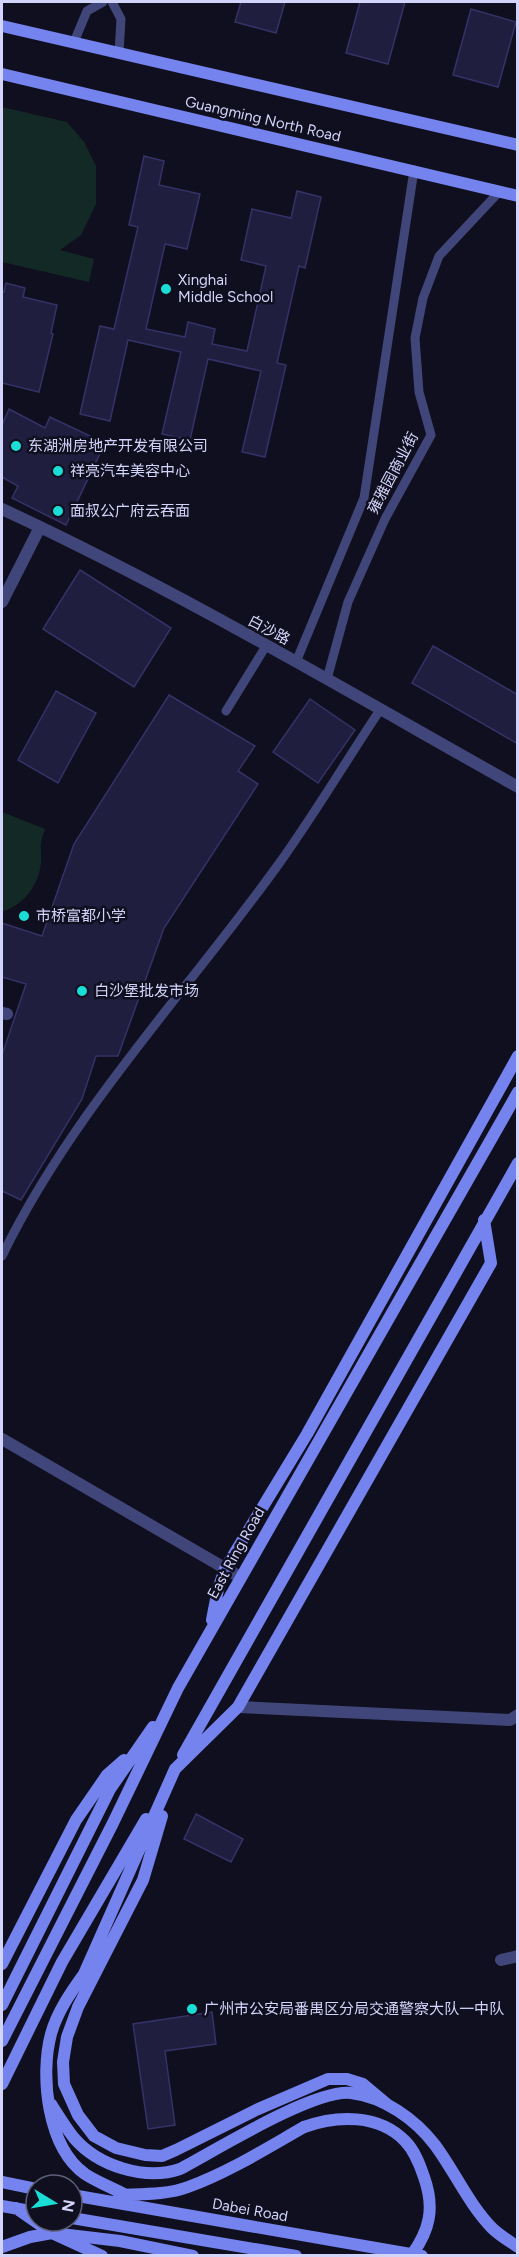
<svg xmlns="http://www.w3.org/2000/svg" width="519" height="2257" font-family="Figtree,'Noto Sans SC',sans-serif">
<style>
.green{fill:#132925}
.building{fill:#1f1e3e;stroke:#353267;stroke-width:1.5}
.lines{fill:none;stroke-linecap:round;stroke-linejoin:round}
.lane{stroke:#404679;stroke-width:9}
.street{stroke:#404679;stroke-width:12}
.secondary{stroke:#7583ef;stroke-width:12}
.secondary-bridge{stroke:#7583ef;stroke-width:12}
.poi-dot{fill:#1aded6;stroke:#100f1f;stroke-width:2}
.labels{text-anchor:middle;stroke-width:5;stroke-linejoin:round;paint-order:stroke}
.street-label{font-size:15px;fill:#d3d4fa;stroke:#100f1f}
.poi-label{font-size:15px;fill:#d3d4fa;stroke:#100f1f;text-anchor:start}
</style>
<rect width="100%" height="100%" fill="#100f1f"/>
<path class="green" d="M2 107 67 122 84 142 96 166V204L81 235 60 250 94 259 89 282 2 262Z
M2 812 45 829C38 847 42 846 41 862 39 886 23 905 2 912Z"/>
<path class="building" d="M241 2H285L276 33 235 22Z
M360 2H405L388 64 346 53Z
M471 9 516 22 498 87 453 75Z
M144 156 164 161 159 185 200 194 187 249 165 244 146 329 185 337 188 322 215 329 212 344 247 351 266 266 241 260 252 209 291 218 297 191 321 197 305 268 299 266 277 363 286 365 265 457 242 452 261 371 208 359 190 440 162 434 181 352 128 340 110 421 80 414 100 326 114 329 138 227 129 225Z
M6 283 25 288 23 297 57 305 51 333 53 334 39 392 2 383V292H4Z
M9 409 45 428 50 417 105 443 66 525 12 498 18 486 2 477V425Z
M80 570 171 628 134 687 43 629Z
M433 646 518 695V744L412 683Z
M56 691 96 713 58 783 18 760Z
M169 695 255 746 238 771 258 784 164 928 118 1056H96L82 1099 21 1200 2 1191V1055L26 984 2 977V923L42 936 74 844Z
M310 699 355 730 318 783 273 752Z
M196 1814 243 1839 231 1862 184 1839Z
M212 2012 216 2044 165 2051 175 2125 148 2129 133 2024Z"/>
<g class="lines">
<path class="lane" d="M112 2 121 19 119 53
M74 42 87 11 103 2
M296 662 364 498 414 170
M327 679 348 602 385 519 431 435 419 392 415 338 423 298 439 256 499 192
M226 711 266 646
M2 1256C72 1112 185 994 278 865 314 815 346 761 380 710"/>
<path class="street" d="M2 509C179 591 347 691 518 787
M2 602 40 527
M2 1013 7 1014
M2 1439 240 1577
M238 1707 510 1720 518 1715
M501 1960 518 1956"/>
<path class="secondary" d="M2 26 518 145
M2 74 518 196
M212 1620 218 1589 225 1569 307 1434 518 1056
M183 1755 518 1163
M162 1816 143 1880 78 2007 67 2037 63 2062 64 2084 78 2115 94 2136 116 2148 145 2155 162 2156 176 2150 256 2110 328 2079H347L363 2084 388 2105
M2 1964 76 1820 107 1775 124 1760
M2 2005 110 1789 153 1727
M2 2041 113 1823 178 1688 518 1092
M2 2084 62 1962 146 1819
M51 2104C58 2115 66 2128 74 2138 98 2166 145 2181 180 2169 216 2150 314 2089 351 2093 384 2097 415 2119 435 2145 455 2172 468 2203 492 2228 499 2235 509 2241 518 2247
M2 2182 36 2189
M72 2195 422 2256
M119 2195C141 2194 167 2195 188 2187 229 2172 267 2148 304 2127
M126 2195C113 2188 97 2182 85 2174 47 2147 40 2075 51 2034 57 2012 71 1992 84 1974L175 1769 238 1707 491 1263 484 1220
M2 2206 36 2212
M16 2208 52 2233 102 2256
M72 2218 296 2256
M2 2247 30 2237 52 2233 120 2241 193 2256"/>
<path class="secondary-bridge" d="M304 2127C337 2115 379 2114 405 2141 415 2151 420 2165 424 2177 435 2208 430 2230 411 2256"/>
</g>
<g class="poi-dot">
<circle cx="166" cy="289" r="6"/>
<circle cx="16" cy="446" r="6"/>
<circle cx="58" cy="471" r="6"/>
<circle cx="58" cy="511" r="6"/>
<circle cx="24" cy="916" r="6"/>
<circle cx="82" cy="991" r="6"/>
<circle cx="192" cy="2009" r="6"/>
</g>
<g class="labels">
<g class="street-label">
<text transform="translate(263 119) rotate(13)" y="5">Guangming North Road</text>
<text transform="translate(393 473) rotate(-62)" y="5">雍雅园商业街</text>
<text transform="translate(269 630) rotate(28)" y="5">白沙路</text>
<text transform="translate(236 1553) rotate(-61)" y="5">East Ring Road</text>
<text transform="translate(250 2210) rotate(10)" y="5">Dabei Road</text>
</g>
<g class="poi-label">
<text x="178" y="285">Xinghai<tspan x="178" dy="17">Middle School</tspan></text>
<text x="28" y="451">东湖洲房地产开发有限公司</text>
<text x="70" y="476">祥亮汽车美容中心</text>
<text x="70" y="516">面叔公广府云吞面</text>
<text x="36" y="921">市桥富都小学</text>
<text x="94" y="996">白沙堡批发市场</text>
<text x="204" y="2014">广州市公安局番禺区分局交通警察大队一中队</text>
</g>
</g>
<rect width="519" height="2257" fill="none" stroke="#d3d4fa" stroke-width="6"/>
<g transform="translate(54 2203) rotate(101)"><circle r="28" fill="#100f1f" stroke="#5e5e77" stroke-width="1.5"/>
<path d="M0-4.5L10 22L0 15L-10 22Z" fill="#1aded6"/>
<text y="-9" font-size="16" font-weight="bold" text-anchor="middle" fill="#d3d4fa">N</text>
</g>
</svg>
